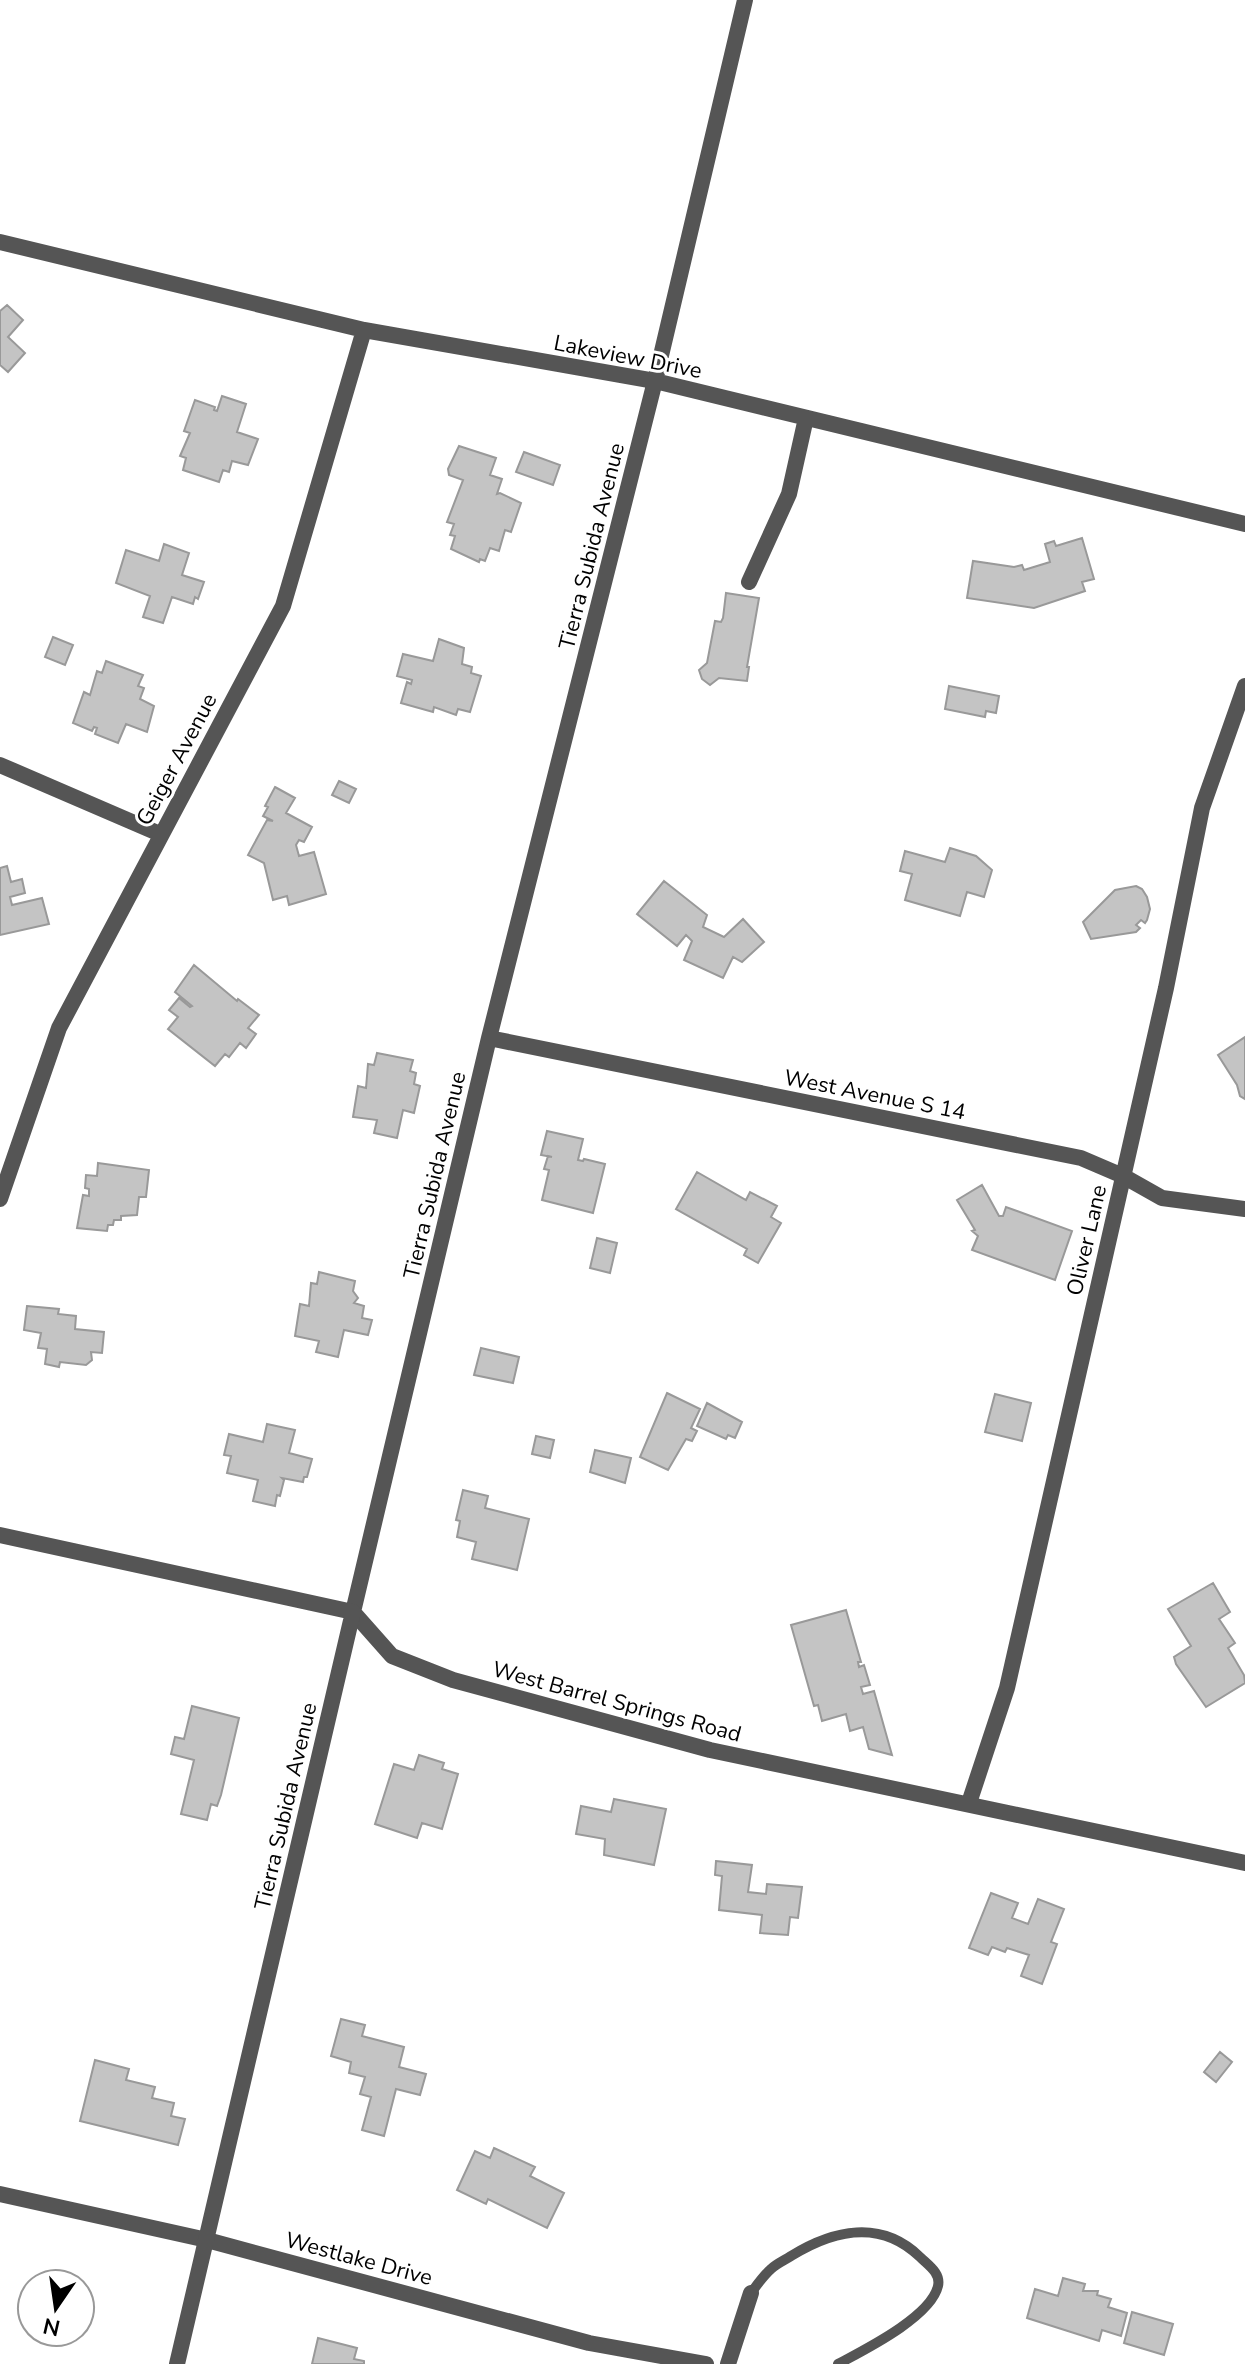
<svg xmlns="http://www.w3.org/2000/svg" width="1245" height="2364" font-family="'Nunito Sans',sans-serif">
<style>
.building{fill:#c4c4c4;stroke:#999;stroke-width:2}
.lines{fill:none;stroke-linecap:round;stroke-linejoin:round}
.service{stroke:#555;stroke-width:10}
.minor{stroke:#555;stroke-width:16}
.tertiary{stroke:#555;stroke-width:16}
.labels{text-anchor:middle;stroke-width:6;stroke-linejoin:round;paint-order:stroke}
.street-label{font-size:22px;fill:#000;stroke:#fff}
</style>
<rect width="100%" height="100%" fill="#fff"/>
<path class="building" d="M7 305 23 320 8 337 25 353 8 372 0 365V311Z
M222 396 246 404 237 432 258 439 248 465 232 461 229 472 223 470 219 482 183 470 186 458 180 456 190 433 184 431 195 400 215 407 214 410 217 411Z
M459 446 496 458 490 475 502 479 497 494 500 493 521 503 511 532 505 530 499 551 490 548 485 561 480 559 479 562 451 549 455 536 450 535 454 524 447 522 463 480 449 475 448 469Z
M524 452 560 465 553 485 516 472Z
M1082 538 1094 579 1082 582 1085 591 1034 608 967 598 973 561 1014 567 1022 565 1024 570 1050 562 1045 544 1054 541 1056 546Z
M164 544 189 553 182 575 204 582 198 599 195 597 193 604 172 597 163 623 143 617 150 596 116 583 126 550 159 561Z
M726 593 759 598 747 667H749L747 681 719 678 710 685 702 679 699 670 707 663 715 621 721 622 723 618Z
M53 637 73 645 65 665 45 657Z
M439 639 464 648 462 664 472 667 471 673 481 676 470 712 458 709 456 715 434 707 433 712 401 703 407 682 411 684 412 680 397 676 403 654 433 661Z
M106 661 143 675 138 686 144 688 140 699 154 706 147 732 126 724 118 743 95 734 97 728 94 727 92 731 73 723 84 692 90 695 97 671 102 673Z
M949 686 999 696 996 713 986 711 985 717 945 709Z
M339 781 356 789 349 803 332 795Z
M275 787 295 798 286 813 312 827 304 842 299 840 296 845 299 856 314 852 326 894 289 905 287 896 273 900 264 863 248 855 267 820 273 821 263 816 268 807 265 806Z
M950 848 976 856 992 870 984 897 967 892 960 916 905 900 912 874 900 871 905 851 945 862Z
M7 866 11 882 22 879 25 893 10 897 12 905 42 898 49 924 0 935V868Z
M664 881 707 915 703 927 724 937 743 919 764 942 742 962 733 957 723 978 684 960 692 941 686 935 677 946 637 914Z
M1136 886 1142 889 1147 897 1150 909 1147 920 1145 923 1141 920 1136 925 1140 928 1136 932 1091 939 1083 922 1115 890Z
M194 965 237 1001 238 999 259 1015 248 1028 256 1034 246 1048 240 1043 229 1057 225 1054 215 1066 168 1029 178 1017 169 1010 179 998 190 1007 192 1006 175 992Z
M1245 1037V1099L1240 1096 1237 1085 1218 1055Z
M377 1053 413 1060 410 1071 416 1073 414 1084 420 1086 414 1113 403 1110 397 1138 374 1133 377 1120 353 1117 358 1086 366 1088 368 1064 374 1065Z
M547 1131 583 1139 578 1160 583 1161 584 1159 605 1164 593 1213 542 1200 549 1170 544 1169 548 1156 552 1157 541 1155Z
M98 1163 149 1170 146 1197H139L137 1215 121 1216V1220H114L113 1225H108L107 1231 77 1228 83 1195 89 1196V1189L85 1188 86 1175 97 1176Z
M697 1172 746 1200 750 1192 777 1206 771 1217 781 1223 758 1263 744 1255 747 1249 676 1209Z
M982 1185 999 1216H1003L1006 1207 1072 1231 1055 1280 972 1250 978 1236 972 1231 975 1230 957 1200Z
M597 1238 617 1243 610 1273 590 1268Z
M319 1272 355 1281 353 1291 358 1298 354 1303 364 1306 362 1318 372 1320 368 1335 344 1330 338 1357 316 1352 319 1341 295 1336 300 1304 309 1306 311 1283 317 1284Z
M27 1306 59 1309 58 1314 76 1316 75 1329 104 1332 102 1353 91 1352 92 1360 86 1365 60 1362 59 1367 45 1364 47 1349 38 1348 41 1333 24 1330Z
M481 1348 519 1357 513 1383 474 1375Z
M667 1393 700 1409 691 1428 697 1431 692 1441 686 1439 668 1470 640 1457Z
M995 1394 1031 1403 1022 1441 985 1432Z
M707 1403 742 1422 735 1438 728 1435 726 1439 697 1426Z
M267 1424 295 1430 289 1453 312 1459 307 1477H304L303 1482 282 1478 284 1480 280 1496 277 1495 275 1506 253 1501 258 1480 227 1473 231 1456 224 1455 229 1434 263 1442Z
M536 1436 554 1440 550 1458 532 1454Z
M595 1450 631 1458 625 1483 590 1472Z
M463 1490 488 1496 485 1508 529 1519 517 1570 472 1559 476 1542 457 1537 460 1521 456 1520Z
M1213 1583 1230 1612 1219 1619 1235 1643 1228 1648 1244 1675 1245 1683 1206 1707 1176 1664 1174 1657 1191 1646 1168 1609Z
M846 1610 861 1662H858L859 1667 864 1665 870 1685 861 1687 863 1694 874 1691 892 1755 869 1749 863 1727 850 1731 846 1714 822 1721 818 1705 814 1706 791 1625Z
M192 1706 239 1718 221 1795 217 1806 211 1804 207 1820 181 1814 194 1760 171 1754 175 1737 184 1739Z
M419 1755 444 1763 442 1769 458 1774 442 1829 422 1823 417 1838 375 1824 394 1764 414 1770Z
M614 1799 666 1809 654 1865 604 1855 605 1839 576 1834 581 1806 611 1812Z
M716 1861 752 1865 748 1892 766 1894 767 1884 802 1887 798 1918 790 1917 788 1935 760 1933 762 1915 719 1910 722 1876 715 1875Z
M991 1893 1018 1903 1012 1918 1028 1924 1038 1899 1064 1909 1051 1942 1057 1944 1042 1984 1021 1976 1029 1955 1007 1948 1005 1952 992 1947 988 1955 969 1948Z
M341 2019 365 2025 362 2036 404 2047 399 2067 426 2074 420 2095 396 2089 384 2136 362 2130 371 2097 360 2094 365 2077 349 2073 351 2062 331 2056Z
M1220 2052 1232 2062 1216 2082 1204 2072Z
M95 2060 129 2069 126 2080 155 2087 152 2098 174 2103 171 2116 185 2119 178 2145 80 2121Z
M494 2148 535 2167 530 2176 564 2193 547 2228 488 2199 486 2204 457 2190 475 2151 490 2158Z
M1063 2278 1085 2284 1083 2291H1098L1097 2295 1111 2299 1108 2307 1127 2313 1121 2336 1102 2330 1099 2341 1027 2318 1035 2289 1058 2296Z
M1132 2312 1173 2324 1164 2355 1124 2343Z
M318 2338 357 2348 354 2359 364 2361V2364H312Z"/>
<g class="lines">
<path class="service" d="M751 2293C757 2285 763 2276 771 2269 776 2264 785 2260 791 2256 833 2230 881 2219 920 2257 928 2265 941 2273 938 2286 931 2317 864 2350 838 2364"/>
<path class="minor" d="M745 0 655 381 489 1038 353 1612 392 1656 453 1680 710 1750 1245 1863
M0 242 364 330 655 381 1245 524
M749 582 789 494 806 418
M0 765 160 834
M489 1038 1081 1158 1123 1176 1162 1198 1245 1209
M0 1199 59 1028 283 606 364 330
M969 1803 1007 1688 1166 988 1202 808 1245 686
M0 2194 207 2240 589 2343 706 2364
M728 2364 751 2293"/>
<path class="tertiary" d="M0 1535 353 1612 177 2364"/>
</g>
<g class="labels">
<g class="street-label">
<text transform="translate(628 356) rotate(11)" y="8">Lakeview Drive</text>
<text transform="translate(591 546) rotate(-76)" y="8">Tierra Subida Avenue</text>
<text transform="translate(176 759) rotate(-62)" y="8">Geiger Avenue</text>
<text transform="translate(875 1094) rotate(11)" y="8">West Avenue S 14</text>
<text transform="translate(434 1175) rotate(-77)" y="8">Tierra Subida Avenue</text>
<text transform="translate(1086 1240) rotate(-77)" y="8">Oliver Lane</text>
<text transform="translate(617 1701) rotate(15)" y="8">West Barrel Springs Road</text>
<text transform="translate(285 1806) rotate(-77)" y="8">Tierra Subida Avenue</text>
<text transform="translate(359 2258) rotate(15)" y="8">Westlake Drive</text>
</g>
</g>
<g transform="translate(56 2308) rotate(193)"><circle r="38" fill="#ffffff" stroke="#999999" stroke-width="2"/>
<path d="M0-6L14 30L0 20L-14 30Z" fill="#000000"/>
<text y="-12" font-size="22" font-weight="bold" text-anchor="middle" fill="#000000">N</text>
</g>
</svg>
